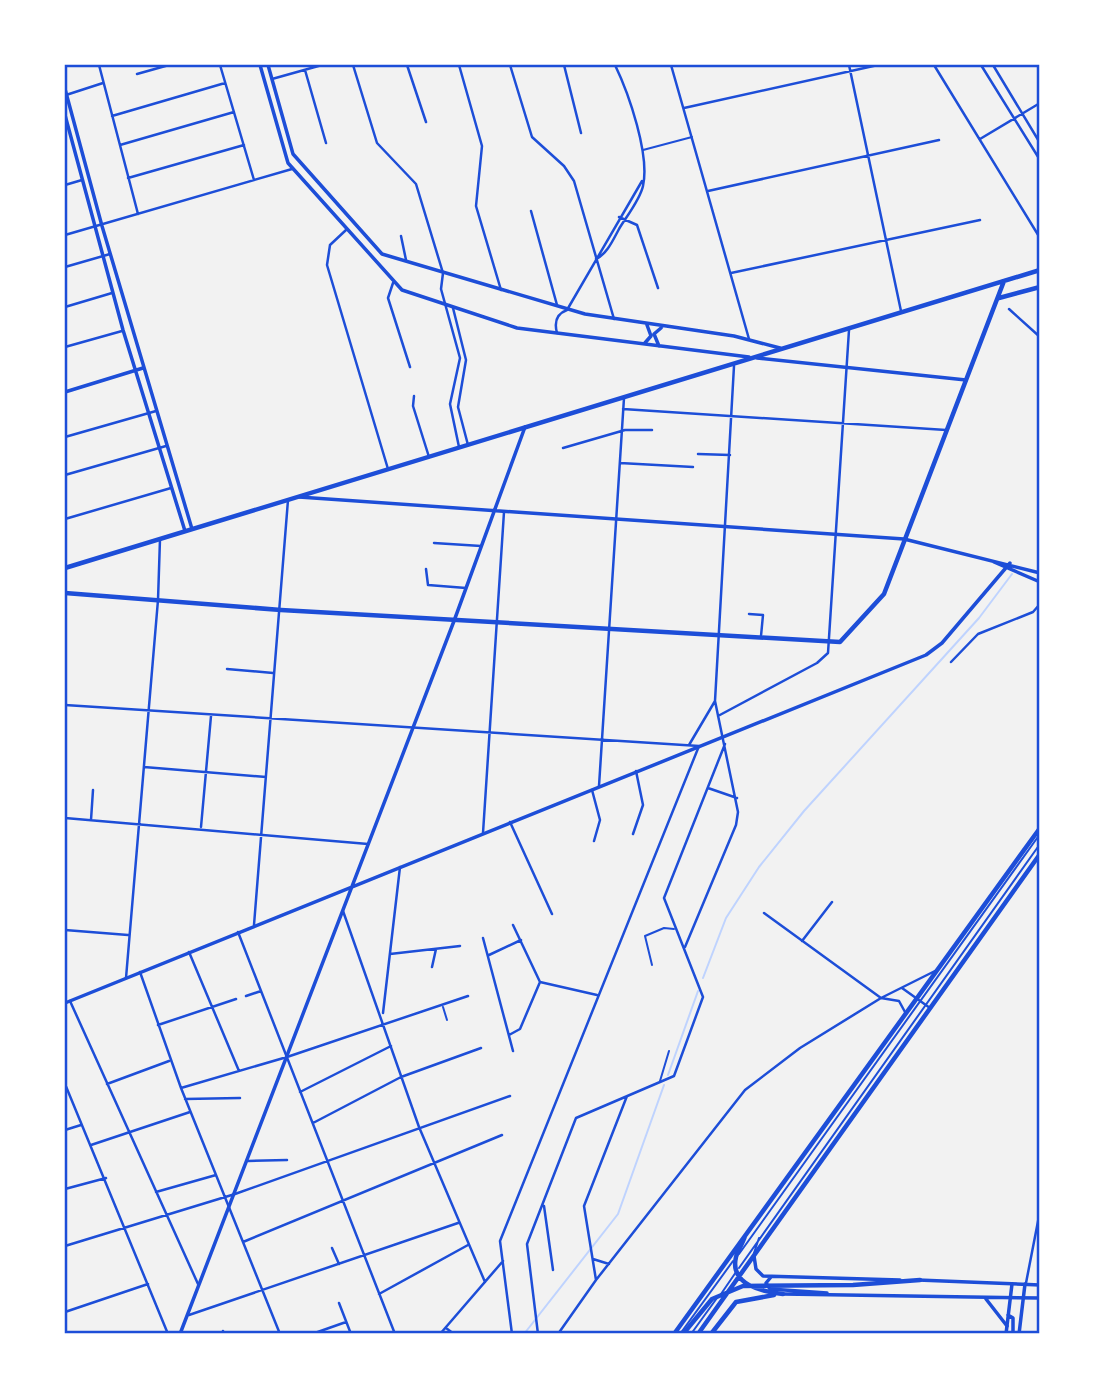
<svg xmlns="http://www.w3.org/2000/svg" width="1105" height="1399" font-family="Spectral,serif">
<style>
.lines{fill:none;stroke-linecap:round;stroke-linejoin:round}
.stream{stroke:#bfd3fe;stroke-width:2}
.service{stroke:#1d4ed8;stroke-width:2}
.pedestrian{stroke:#1d4ed8;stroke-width:2}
.minor{stroke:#1d4ed8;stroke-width:2.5}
.tertiary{stroke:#1d4ed8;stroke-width:3.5}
.secondary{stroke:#1d4ed8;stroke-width:3.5}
.primary{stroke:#1d4ed8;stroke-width:4.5}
.neatline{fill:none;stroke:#1d4ed8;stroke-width:2.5}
</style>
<rect width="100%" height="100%" fill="#f2f2f2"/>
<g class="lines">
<path class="stream" d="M703 978 726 918 759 867 804 811 979 618 1012 574
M668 1075 698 991
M524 1334 618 1214 664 1085"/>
<path class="service" d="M754 1253 759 1238
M739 1254 1040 834
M739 1268 1040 844
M721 1294 736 1272
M680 1334 733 1261
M691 1334 717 1298"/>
<path class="pedestrian" d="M643 150 692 137
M652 965 645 936 664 928 674 929
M443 1007 447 1020
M660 1081 669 1051"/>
<path class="minor" d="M99 65 138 214
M220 65 254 180
M353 65 377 143 416 184 443 273 441 289 460 358 450 404 459 447
M407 65 426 122
M459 65 482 146 476 206 501 290
M510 65 532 137 564 166 574 181 614 319
M564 65 581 133
M671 65 749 339
M849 65 901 311
M934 65 1040 238
M981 65 1040 160
M993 65 1040 143
M305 70 326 143
M137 74 169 65
M272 79 322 65
M66 95 103 83
M684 108 878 65
M112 116 225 83
M980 139 1040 103
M120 145 234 112
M128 178 244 145
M65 185 82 180
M708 191 939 140
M531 211 557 305
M619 217 637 225 658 288
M346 230 330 245 327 265 388 469
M65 235 292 169
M401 236 406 260
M596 259C607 254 613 240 619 229 626 217 640 200 643 186 650 155 629 94 615 65
M65 267 110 254
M731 273 980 220
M393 283 388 298 410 367
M65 307 112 293
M453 308 466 360 458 407 468 445
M1009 309 1040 337
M557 333C554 322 556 314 567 310L642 181
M65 347 122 331
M414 396 413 406 429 457
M623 409 946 430
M65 437 156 411
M563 448 625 430H652
M698 454 730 455
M620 463 693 467
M65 475 166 446
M65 519 171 488
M434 543 481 546
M426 569 428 585 466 588
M749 614 763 615 761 636
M951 662 978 634 1033 612 1040 604
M227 669 273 673
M65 705 699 746 500 1241 512 1334
M718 716 817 663 828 653 849 330
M689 745 715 701
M144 767 266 777
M599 786 624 398
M708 788 737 798
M592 790 600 820 594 841
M65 818 368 844
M91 820 93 790
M510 822 552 914
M201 827 211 716
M483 833 504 512
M633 834 643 805 636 771
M343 911 419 1127 485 1282
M764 913 881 998 899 1001 905 1012
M254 925 288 500
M65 930 128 935
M238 932 395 1334
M483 938 513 1051
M802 941 832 902
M685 947 736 825 738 812 715 701 734 366
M189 952 239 1071
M390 954 460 946
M489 955 521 940
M432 967 436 949
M140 972 181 1088 280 1334
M126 978 158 600 160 539
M540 982 597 995
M902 988 930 1008
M246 996 261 991
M70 1001 198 1284
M383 1013 400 867
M158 1025 236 999
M509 1035 520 1029 540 982 513 925
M65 1084 168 1334
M107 1084 169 1061
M181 1088 287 1057 468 996
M300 1092 391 1046
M185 1099 240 1098
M313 1123 401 1077 481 1048
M65 1130 81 1125
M91 1145 190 1112
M248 1161 287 1160
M65 1189 106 1178
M156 1192 216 1175
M544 1206 553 1270
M243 1242 502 1135
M65 1246 235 1194 510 1096
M332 1248 339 1264
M593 1259 609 1264
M596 1280 584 1206 627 1096
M1026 1283 1040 1211
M379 1294 468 1245
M339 1303 351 1334
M65 1312 148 1284
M189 1315 458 1223
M446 1328 454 1334
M223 1331 224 1334
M312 1334 346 1322
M440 1334 503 1261
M538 1334 527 1244 576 1118 674 1076 703 997 664 898 725 744
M558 1334 596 1280 745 1090 800 1048 881 998 935 971"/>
<path class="tertiary" d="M260 65 288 163 402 290 517 328 749 357
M268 65 293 154 382 254 585 314 734 336 780 348
M65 89 102 226 192 529
M65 115 123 330 185 531
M644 344 651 336 647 325
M659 346 654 334 661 328
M757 358 966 380
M65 392 143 368
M299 497 904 539 1040 573
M994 562 1040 582
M65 1003 926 655 942 643 1010 563
M1008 1315 1013 1318V1334
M180 1334 454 621 525 427
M1006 1334 1012 1284
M1019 1334 1025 1284"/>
<path class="secondary" d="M754 1256 756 1269 763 1276 900 1280
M771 1277 766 1283 770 1289 827 1293
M918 1280 1040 1285
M783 1294 1040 1298
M986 1299 1007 1326"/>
<path class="primary" d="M999 298 1040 287
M65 568 1040 270
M65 593 281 610 840 642 884 594 1004 281
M745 1236C743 1243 738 1250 736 1257 729 1286 765 1292 783 1294
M674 1334 1040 828
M683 1334 712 1299 743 1286 853 1285 920 1280
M698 1334 1040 854
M711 1334 736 1302 774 1295"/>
</g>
<rect width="1105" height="1399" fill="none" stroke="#ffffff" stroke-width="133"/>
<rect x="66" y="66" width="972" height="1266" class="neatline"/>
</svg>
